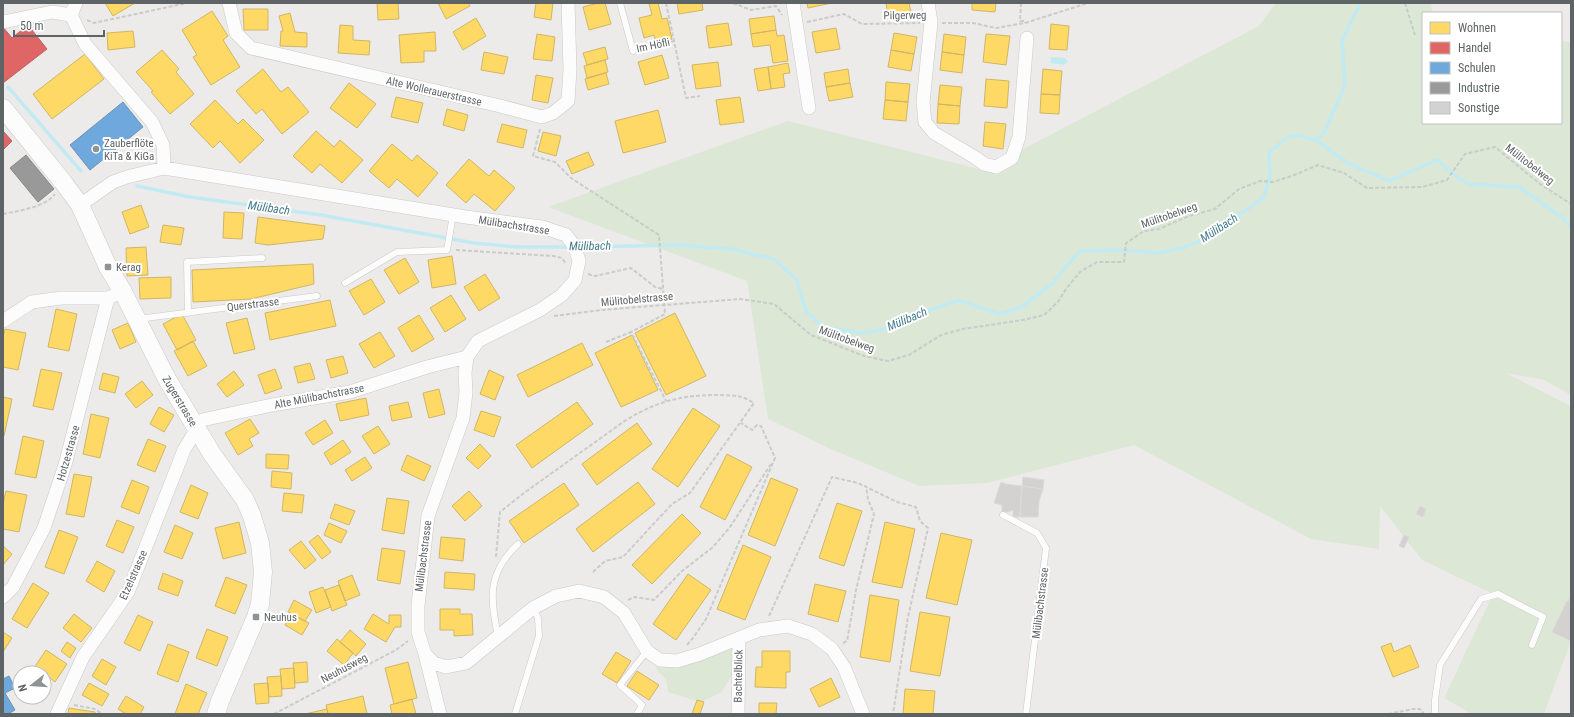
<svg xmlns="http://www.w3.org/2000/svg" width="1574" height="717" font-family="'Roboto Condensed',sans-serif">
<style>
.green{fill:#dce7d6}
.water{fill:#c2eaf2}
.homes{fill:#ffd966;stroke:#cfb666}
.shops{fill:#e06666;stroke:#b96566}
.schools{fill:#6fa8dc;stroke:#6a93b8}
.industry{fill:#999;stroke:#878989}
.lines{fill:none;stroke-linecap:round;stroke-linejoin:round}
.stream{stroke:#c2eaf2;stroke-width:3.5}
.building{fill:#d4d2d1;stroke:#dcdad8}
.lane-casing{stroke:#cac9c8;stroke-width:7}
.street-casing{stroke:#cac9c8;stroke-width:14}
.secondary-casing{stroke:#c9c9c9;stroke-width:19}
.path{stroke:#c8ccca;stroke-width:2;stroke-dasharray:4 2;stroke-linecap:butt}
.lane{stroke:#fcfcfc;stroke-width:6}
.street{stroke:#fcfcfc;stroke-width:13}
.secondary{stroke:#fcfcfc;stroke-width:18}
.poi-dot{fill:#909393;stroke:#fff;stroke-width:1.5}
.labels{text-anchor:middle;stroke-width:4;stroke-linejoin:round;paint-order:stroke}
.street-label{font-size:11px;fill:#5e6365;stroke:#fff}
.poi-label{font-size:11px;fill:#5e6365;stroke:#fff;text-anchor:start}
.water-label{font-size:12px;font-style:italic;fill:#437b8e;stroke:#fff}
</style>
<rect width="100%" height="100%" fill="#edebe9"/>
<path class="green" d="M1276 3H1431L1432 13H1423V123H1561V41L1571 42V395L1544 380 1506 373 1571 406V641L1544 714H1472L1444 698 1493 594 1422 560 1380 506 1379 549 1311 539 1134 445 987 483 919 486 833 450 768 419 747 281 548 207 788 121 983 170 1259 26Z
M735 639 740 660 722 692 701 702 668 692 666 679 656 669 660 660Z"/>
<path class="water" d="M1051 57 1065 58 1068 62 1064 65 1050 63Z"/>
<path class="homes" d="M105 3H135L113 16Z
M377 3H398L399 19 378 20Z
M438 3H468L470 6 446 19Z
M536 3H553L551 20 534 17Z
M598 3H605L611 24 589 30 583 7Z
M649 3H658L662 19 667 18 672 39 656 43 654 35 644 38 639 18 652 15Z
M677 3H702L703 10 679 14Z
M807 3H832L808 8Z
M886 3H909L911 12 888 16Z
M972 3H996L995 12 972 10Z
M243 9H268V30H244Z
M212 11 228 36 223 40 240 67 211 85 193 57 197 55 182 30Z
M290 13 295 32 307 33V47L280 46 281 31H283L279 16Z
M774 16 776 30 751 34 749 19Z
M476 18 486 36 463 50 453 32Z
M728 23 732 45 709 48 706 26Z
M1051 24 1069 26 1067 50 1049 49Z
M340 25 353 26V40L370 41 369 55 338 53Z
M836 28 840 49 816 53 812 32Z
M776 30 777 36 784 35 788 61 773 63 770 45 753 47 751 34Z
M133 31 135 47 108 50 107 33Z
M435 32 436 51H424V62L401 63 399 35Z
M894 33 917 37 914 54 891 50Z
M537 34 555 37 552 61 533 59Z
M944 34 966 37 964 55 942 52Z
M986 34 1010 36 1006 65 983 62Z
M605 47 608 59 587 65 583 53Z
M162 50 179 69 176 72 194 94 170 114 151 92 153 91 136 72Z
M891 50 914 54 911 71 888 67Z
M484 52 508 57 504 74 481 70Z
M942 52 964 55 962 73 940 70Z
M85 54 104 79 52 119 33 94Z
M662 55 669 78 645 85 638 62Z
M605 60 608 72 587 78 584 66Z
M718 62 721 86 696 89 692 65Z
M788 63 790 73 783 74 785 87 771 89 768 67Z
M768 67 771 89 758 91 754 69Z
M263 69 281 92 288 87 309 112 282 134 262 109 256 114 236 91Z
M848 69 850 83 826 87 824 73Z
M1043 69 1062 71 1060 95 1041 94Z
M606 73 609 84 588 90 585 79Z
M536 75 553 78 548 103 532 100Z
M986 79 1009 81 1007 108 984 106Z
M886 82 910 84 908 102 885 100Z
M349 83 376 104 357 128 330 108Z
M850 83 853 97 829 101 826 87Z
M940 85 962 87 960 106 938 104Z
M1041 94 1060 95 1059 114 1040 113Z
M396 97 423 103 418 123 391 117Z
M740 97 744 122 720 125 716 100Z
M215 100 238 124 243 119 264 140 240 163 220 141 213 148 190 124Z
M885 100 908 102 906 121 883 119Z
M938 104 960 106 959 124 937 123Z
M447 109 468 115 464 131 443 125Z
M658 110 666 142 623 153 615 121Z
M985 122 1006 124 1003 149 983 146Z
M502 124 527 130 523 148 497 142Z
M316 131 334 147 340 140 363 160 342 183 320 164 312 173 293 156Z
M543 132 561 136 556 156 538 151Z
M392 144 412 161 417 155 438 173 418 197 397 179 389 188 369 171Z
M588 152 594 165 572 174 566 161Z
M469 159 489 176 494 170 515 188 495 211 474 194 466 203 446 185Z
M141 205 149 227 130 234 122 212Z
M224 212 244 213 242 239 223 238Z
M258 217 325 226 323 239 268 245 255 243Z
M163 225 184 228 181 245 160 242Z
M146 247 148 275 127 276 126 248Z
M452 256 456 284 432 288 428 260Z
M405 258 419 282 399 294 384 270Z
M313 264 314 284 251 299 193 302 192 270Z
M485 274 500 298 479 311 464 287Z
M171 277V298L140 299 139 278Z
M371 279 385 302 364 315 349 291Z
M451 295 466 319 445 332 430 308Z
M330 300 336 326 270 340 265 313Z
M56 309 77 314 69 351 48 347Z
M675 313 706 376 666 395 635 333Z
M182 314 196 340 177 350 163 324Z
M419 315 434 339 412 352 398 328Z
M247 318 255 349 234 354 226 323Z
M128 323 136 342 120 349 112 330Z
M5 329 26 333 18 370 3 367V337Z
M380 332 395 356 374 368 359 344Z
M632 335 658 390 621 407 595 353Z
M193 341 207 366 188 376 174 351Z
M582 343 593 365 528 397 517 375Z
M343 356 348 373 331 378 326 360Z
M310 363 315 379 298 383 294 367Z
M41 369 62 373 53 410 33 406Z
M275 369 282 388 265 394 258 375Z
M489 370 504 377 495 400 480 394Z
M234 371 244 385 227 397 217 384Z
M103 373 119 377 115 393 99 389Z
M142 381 153 395 136 408 125 394Z
M439 389 445 414 429 418 423 393Z
M3 397 12 399 4 436 3 435Z
M366 398 369 415 340 421 336 404Z
M408 402 412 417 392 421 389 406Z
M577 402 593 424 532 468 516 445Z
M159 407 174 415 164 432 150 424Z
M693 408 720 426 678 487 652 469Z
M481 411 501 417 494 437 474 430Z
M91 414 109 418 100 458 83 454Z
M250 419 259 433 249 439 253 446 238 455 225 433Z
M325 420 333 433 313 445 305 433Z
M637 423 652 444 597 485 582 464Z
M378 426 390 444 374 454 362 436Z
M23 436 44 441 36 478 15 474Z
M148 439 166 446 155 472 137 465Z
M343 440 351 452 331 465 324 453Z
M480 444 491 456 478 469 466 458Z
M266 454 289 455 288 469 266 468Z
M727 454 752 467 725 520 700 507Z
M407 455 431 466 424 481 401 470Z
M365 457 372 468 352 481 345 470Z
M272 471 292 473 291 489 271 487Z
M74 474 92 477 84 517 66 514Z
M771 478 798 489 775 546 748 535Z
M132 480 149 487 139 514 121 507Z
M638 482 655 504 593 552 576 529Z
M564 483 579 505 524 543 509 521Z
M191 485 208 493 198 519 180 512Z
M6 491 27 495 19 532 3 529V504Z
M469 491 482 506 465 521 452 506Z
M284 493 304 495 302 513 282 511Z
M387 498 409 501 404 534 382 530Z
M837 503 862 511 844 566 819 558Z
M335 504 355 511 349 525 330 518Z
M682 514 701 533 652 584 632 565Z
M117 520 134 527 123 553 106 546Z
M239 522 246 553 223 559 215 528Z
M885 522 915 529 902 588 872 582Z
M329 523 347 531 341 543 324 535Z
M175 525 193 533 182 559 164 552Z
M59 530 78 537 64 574 45 567Z
M941 533 972 540 957 605 926 598Z
M318 535 331 552 322 559 309 542Z
M441 537 465 539 463 561 439 558Z
M301 541 316 560 305 569 289 550Z
M743 545 771 557 745 620 717 609Z
M3 546 12 554 3 565Z
M382 548 405 551 400 584 377 580Z
M97 561 115 571 104 592 86 581Z
M445 572 475 574 474 590 444 588Z
M163 573 183 581 178 596 158 589Z
M688 574 711 590 676 640 653 624Z
M352 575 360 595 345 601 338 581Z
M226 577 247 585 235 614 215 606Z
M33 583 49 593 27 628 12 619Z
M815 584 846 591 838 622 808 614Z
M339 585 347 605 332 611 325 590Z
M323 587 331 607 316 613 309 592Z
M870 595 899 600 890 662 860 657Z
M294 600 312 610 305 621 288 612Z
M440 609H460V614H472L473 635 454 636V630H440Z
M920 612 950 617 940 676 910 671Z
M74 614 92 628 81 642 63 628Z
M291 614 309 623 302 635 285 625Z
M373 614 389 624V615H401V627H395L386 642 364 629Z
M138 615 153 622 140 651 124 643Z
M207 629 228 637 217 666 196 658Z
M350 630 366 644 356 656 340 642Z
M3 632 12 638 3 652Z
M337 639 353 653 344 665 327 651Z
M67 642 76 648 70 658 61 651Z
M1391 643 1394 652 1410 645 1419 667 1393 677 1381 647Z
M168 644 189 652 178 682 157 674Z
M46 650 67 664 55 682 44 673 34 668Z
M762 651H790V672H786V688L755 687 756 667H762Z
M616 652 631 661 617 683 602 674Z
M102 659 116 667 106 685 92 676Z
M307 662 308 682 295 683 293 663Z
M408 662 417 698 394 704 385 668Z
M294 668 295 688 282 689 280 669Z
M637 671 659 685 649 700 627 686Z
M281 676 282 696 269 697 267 677Z
M831 678 840 697 819 707 810 689Z
M89 683 109 694 102 706 82 695Z
M268 683 269 703 256 704 254 684Z
M186 684 207 693 198 714H175Z
M905 689 935 691 933 714H903Z
M126 696 144 707 140 714H126L118 709Z
M363 696 367 714H328L326 705Z
M412 699 416 714H392L390 705Z
M697 700 704 702 700 714H692Z
M759 703H777L776 714H759Z
M69 708 95 712V714H68Z
M327 709 328 714H305Z"/>
<path class="shops" d="M28 25 47 49 3 83V27L12 38Z
M3 131 12 141 3 150Z"/>
<path class="schools" d="M123 102 143 127 90 170 70 145Z
M9 676 15 688 5 693 15 710 8 714H3V679Z"/>
<path class="industry" d="M26 155 54 189 38 202 10 168Z"/>
<g class="lines">
<path class="stream" d="M8 87 81 171
M1316 140 1324 133 1345 85 1342 41 1358 8V3
M137 186 190 197 321 215 474 243 517 247H571
M577 247 682 245 731 249 774 259 797 280 806 311 823 327 862 333 887 329 918 314 958 300 999 314 1020 308 1053 283 1071 261 1080 251 1119 250 1159 253 1186 247 1210 236 1264 197 1270 175 1269 153 1288 137 1298 135 1316 140 1348 163 1389 181 1437 160 1460 179 1469 184 1519 187 1563 218 1571 227"/>
</g>
<path class="building" d="M1023 477 1044 480 1043 489 1022 486Z
M1001 482 1006 484 1022 486 1020 517H1013V510L1008 512H1002V505L994 503Z
M1022 486 1043 489 1039 501 1038 517H1020Z
M1420 506 1426 509 1423 517 1416 514Z
M1404 535 1409 537 1404 548 1399 546Z
M1571 596V641L1552 632 1567 601 1568 602Z"/>
<g class="lines">
<g class="lane-casing">
<path id="lane" d="M620 3 633 51
M345 283 397 252 447 250 453 215
M188 313 187 262 262 258
M138 319 317 296
M1003 515 1037 533 1046 548 1026 714
M498 636C490 598 487 573 518 544
M515 714 539 636 538 618 533 608
M637 714 642 705 620 685 647 651
M1435 714V700L1440 665 1481 599 1498 594 1543 617 1532 645"/>
</g>
<g class="street-casing">
<path id="street" d="M229 3 236 33 251 48 500 106 542 117 553 113 568 101 570 69 568 3
M793 3 809 108
M928 3 931 22 923 102 925 122 934 133 976 158 984 164 996 167 1012 158 1019 137 1027 38
M71 15 85 44 152 122 163 145 164 168
M71 15 76 3
M3 22 52 12 71 15
M80 205 113 182 127 177 164 168 466 217 542 227 566 235 575 247 579 261 575 280 562 295 540 310 478 341 467 357 465 373 466 392 463 418 428 516 418 605V632L425 654 440 714
M3 321 32 302 61 298H108L115 295
M3 597 13 587 44 528 65 465 108 298
M425 654 434 663 446 667 466 663 533 608 556 596 579 591 604 597 624 613 647 651 660 660 677 661 700 654 759 630 788 626 812 634 832 649 844 667 863 714
M57 714 83 657 128 592 184 450 202 420 272 405 350 392 427 367 467 357
M738 714 739 638"/>
</g>
<g class="secondary-casing">
<path id="secondary" d="M3 108 63 182 80 205 108 267 123 292 167 379 212 454 245 500 252 516 260 543 263 572 260 604 256 617 220 701 216 714"/>
</g>
<path class="path" d="M666 3 686 98 700 96
M733 3 751 10 776 6 782 15
M1021 3 1020 21H1025V23
M1405 3 1415 35
M87 20 94 23 187 3
M807 22 844 14 862 24 920 23
M942 23H973L996 28 1025 23 1088 3
M642 49 674 41
M540 129 533 156 555 162 571 178 659 235 665 314 631 332
M3 214C18 211 46 207 55 194
M456 250 554 256 562 258 566 264
M588 274 595 276 631 268 655 287 663 289
M554 316 601 310 740 299 774 304 811 335 864 356 888 361 909 355 941 335 963 329 1023 320 1044 315 1058 302 1066 289 1080 272 1097 262H1124L1126 243 1144 231 1159 229 1189 216 1215 209 1239 189 1260 181 1273 182 1292 176 1318 165 1344 173 1367 188 1422 187 1447 180 1465 154 1495 147 1540 184 1571 204
M606 342 631 332 666 401
M496 557 500 512 524 493 626 420C658 401 681 395 719 395 736 396 739 394 754 403L690 493 672 504 623 557 605 561 593 572
M628 600 635 597 654 600 682 571 713 547 730 527 771 464
M769 616 832 477 858 483 897 502 916 507 920 521 928 528 908 617 893 714
M843 643 847 641 856 590 874 514 868 499 866 486
M687 645 693 638 706 619 775 458 761 426 757 425 752 430 741 423
M74 705 95 709 102 714
M274 714 396 650 408 641
M1388 714 1413 709H1420L1424 714"/>
<use href="#lane" class="lane"/>
<use href="#street" class="street"/>
<use href="#secondary" class="secondary"/>
</g>
<g class="poi-dot">
<circle cx="96" cy="149" r="4"/>
<rect x="104" y="263" width="8" height="8" rx="2"/>
<rect x="252" y="613" width="8" height="8" rx="2"/>
</g>
<g class="labels">
<g class="street-label">
<text transform="translate(905 15) rotate(-1)" y="4">Pilgerweg</text>
<text transform="translate(653 45) rotate(-12)" y="4">Im Höfli</text>
<text transform="translate(434 91) rotate(13)" y="4">Alte Wollerauerstrasse</text>
<text transform="translate(1530 164) rotate(38)" y="4">Mülitobelweg</text>
<text transform="translate(1169 215) rotate(-19)" y="4">Mülitobelweg</text>
<text transform="translate(514 225) rotate(9)" y="4">Mülibachstrasse</text>
<text transform="translate(637 299) rotate(-5)" y="4">Mülitobelstrasse</text>
<text transform="translate(253 304) rotate(-7)" y="4">Querstrasse</text>
<text transform="translate(847 339) rotate(20)" y="4">Mülitobelweg</text>
<text transform="translate(319 396) rotate(-11)" y="4">Alte Mülibachstrasse</text>
<text transform="translate(180 401) rotate(59)" y="4">Zugerstrasse</text>
<text transform="translate(68 453) rotate(-74)" y="4">Hotzestrasse</text>
<text transform="translate(423 556) rotate(-83)" y="4">Mülibachstrasse</text>
<text transform="translate(133 575) rotate(-66)" y="4">Etzelstrasse</text>
<text transform="translate(1040 603) rotate(-83)" y="4">Mülibachstrasse</text>
<text transform="translate(344 668) rotate(-28)" y="4">Neuhusweg</text>
<text transform="translate(738 676) rotate(-89)" y="4">Bachtelblick</text>
</g>
<g class="poi-label">
<text x="104" y="147">Zauberflöte<tspan x="104" dy="13">KiTa &amp; KiGa</tspan></text>
<text x="116" y="271">Kerag</text>
<text x="264" y="621">Neuhus</text>
</g>
<g class="water-label">
<text transform="translate(269 208) rotate(8)" y="4">Mülibach</text>
<text transform="translate(1219 228) rotate(-33)" y="4">Mülibach</text>
<text transform="translate(590 246) rotate(-1)" y="4">Mülibach</text>
<text transform="translate(907 319) rotate(-23)" y="4">Mülibach</text>
</g>
</g>
<rect width="1574" height="717" fill="none" stroke="#5e6365" stroke-width="8"/>
<rect x="1422" y="12" width="140" height="112" fill="#ffffff" stroke="#bfc1c1"/>
<rect x="1430" y="22" width="20" height="12" fill="#ffd966" stroke="#bfc1c1"/>
<text x="1458" y="32" font-size="12" fill="#5e6365">Wohnen</text>
<rect x="1430" y="42" width="20" height="12" fill="#e06666" stroke="#bfc1c1"/>
<text x="1458" y="52" font-size="12" fill="#5e6365">Handel</text>
<rect x="1430" y="62" width="20" height="12" fill="#6fa8dc" stroke="#bfc1c1"/>
<text x="1458" y="72" font-size="12" fill="#5e6365">Schulen</text>
<rect x="1430" y="82" width="20" height="12" fill="#999999" stroke="#bfc1c1"/>
<text x="1458" y="92" font-size="12" fill="#5e6365">Industrie</text>
<rect x="1430" y="102" width="20" height="12" fill="#d4d2d1" stroke="#bfc1c1"/>
<text x="1458" y="112" font-size="12" fill="#5e6365">Sonstige</text>
<g transform="translate(32 685) rotate(253)"><circle r="19" fill="#ffffff" stroke="#bfc1c1"/>
<path d="M0-3L7 15L0 10L-7 15Z" fill="#909393"/>
<text y="-6" font-size="11" font-weight="bold" text-anchor="middle" fill="#5e6365">N</text>
</g>
<path d="M14 30v6h90v-6" fill="none" stroke="#5e6365" stroke-width="2"/>
<text x="20" y="30" font-size="12" fill="#5e6365" stroke="#ffffff" stroke-width="3" paint-order="stroke">50 m</text>
</svg>
